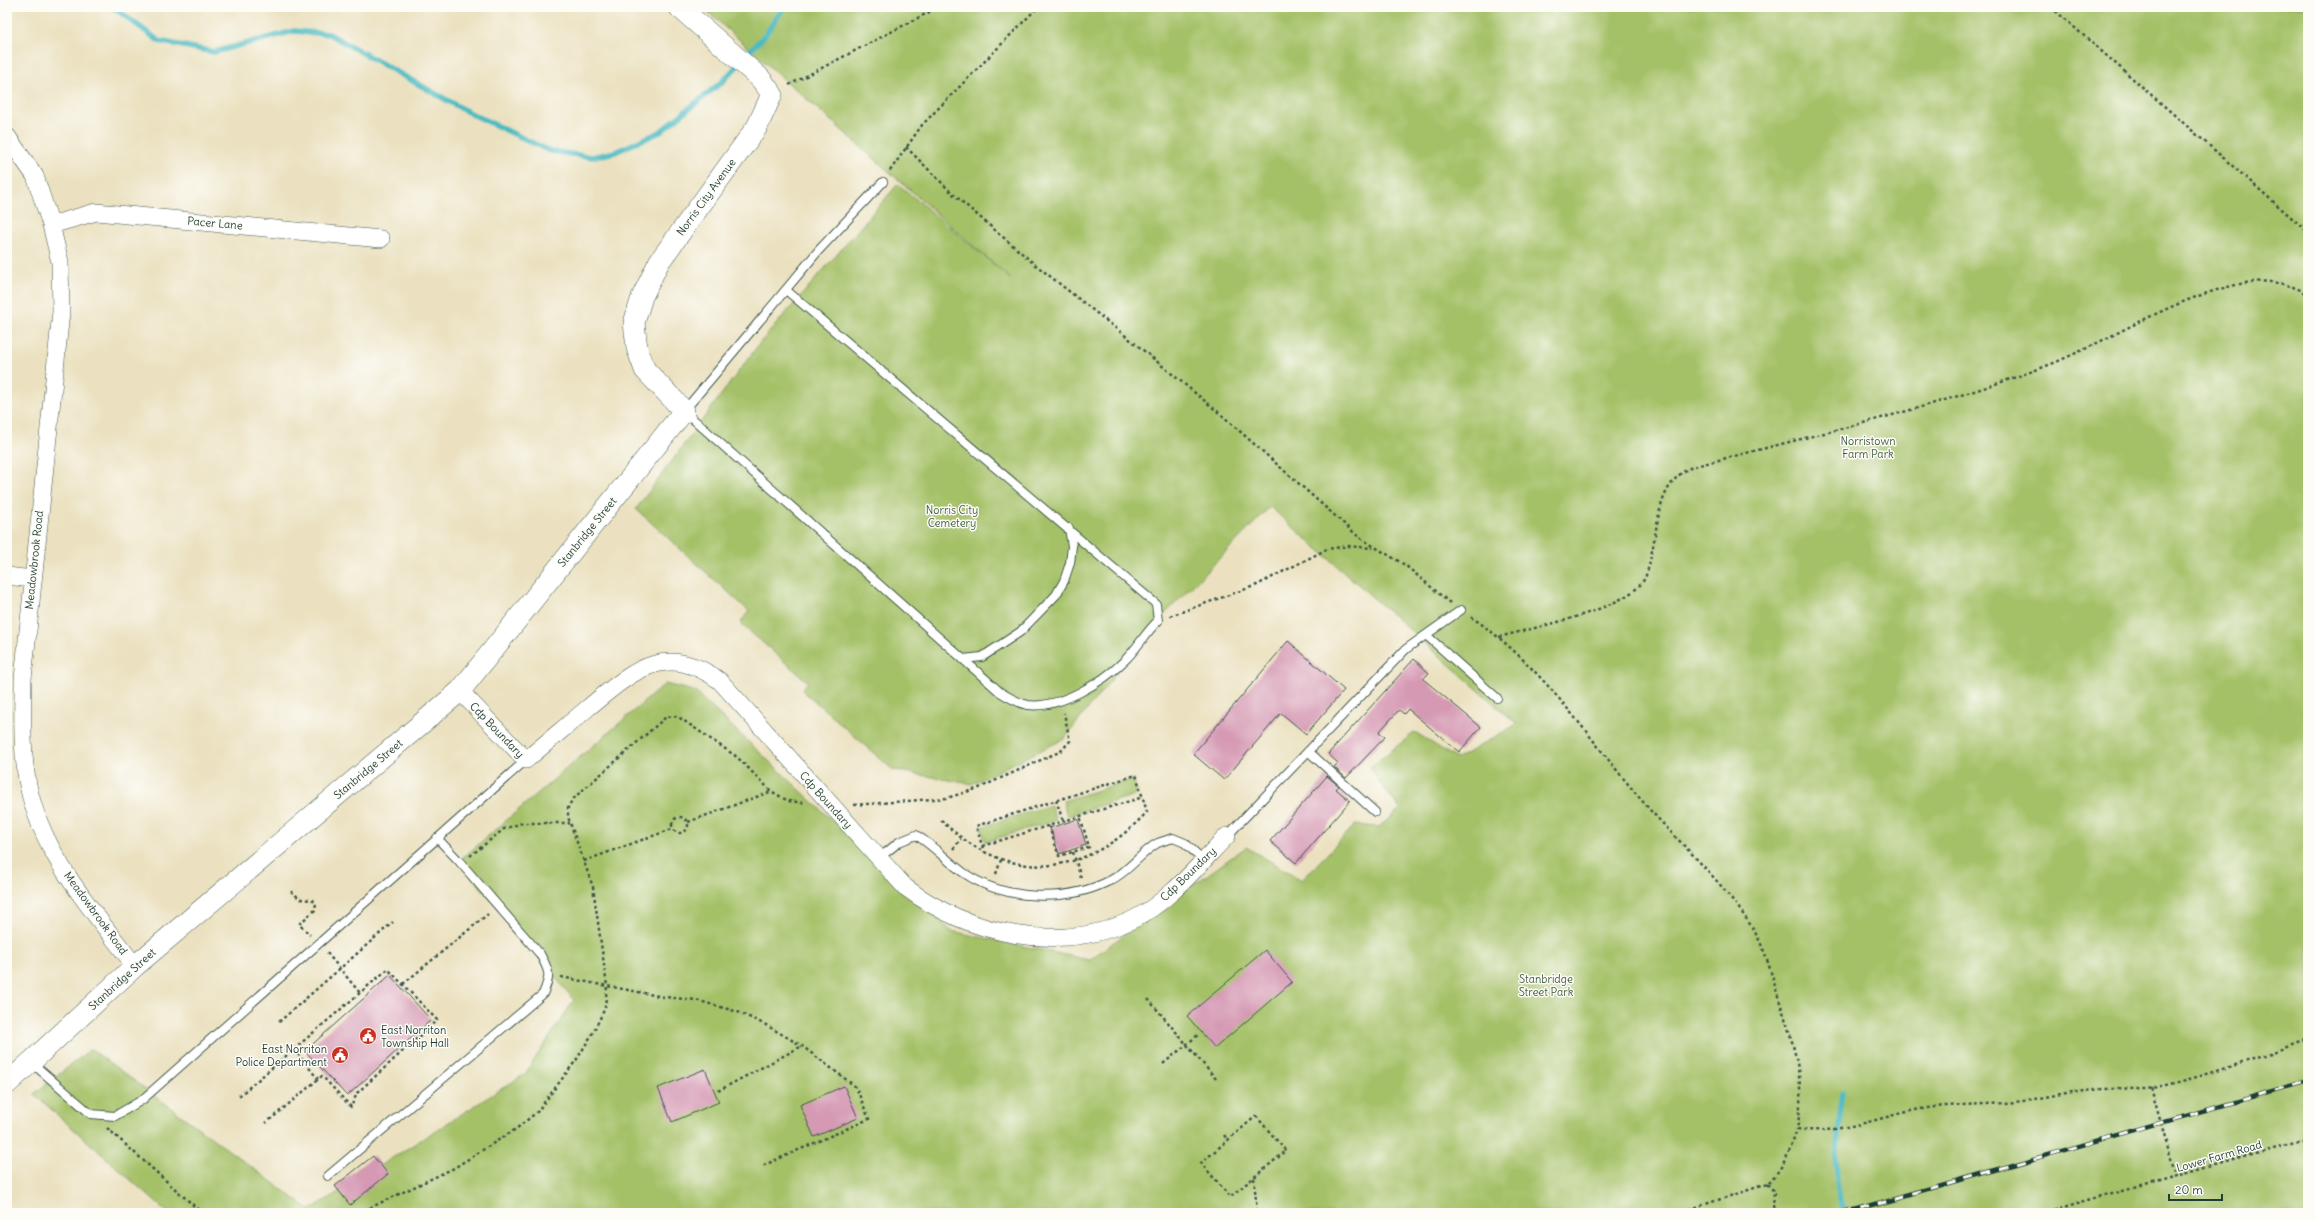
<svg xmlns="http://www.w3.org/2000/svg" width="2315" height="1220" font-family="Delius,sans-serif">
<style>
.green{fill:#a5c167;stroke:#627f4e}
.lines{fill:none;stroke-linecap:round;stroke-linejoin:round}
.stream{stroke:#4bbac1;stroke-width:5.5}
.building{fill:#d599b4}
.service-casing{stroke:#3e5649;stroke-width:10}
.minor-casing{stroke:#3e5649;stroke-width:18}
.tertiary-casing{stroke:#3e5649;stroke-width:22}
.path{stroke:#3e5649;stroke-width:2.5;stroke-dasharray:3 3;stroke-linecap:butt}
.service{stroke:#fff;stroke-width:8}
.minor{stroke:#fff;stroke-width:17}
.tertiary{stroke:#fff;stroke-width:21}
.rail-casing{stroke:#1f3d34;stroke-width:4.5}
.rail{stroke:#fdfcf7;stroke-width:3;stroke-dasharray:9;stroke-linecap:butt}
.labels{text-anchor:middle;stroke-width:3;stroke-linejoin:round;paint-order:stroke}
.street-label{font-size:11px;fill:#1f3d34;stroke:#fdfcf7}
.park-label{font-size:11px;fill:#405e41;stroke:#fdfcf7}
.poi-label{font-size:11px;fill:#1f3d34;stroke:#fdfcf7;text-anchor:start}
</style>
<rect width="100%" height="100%" fill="#fdfcf7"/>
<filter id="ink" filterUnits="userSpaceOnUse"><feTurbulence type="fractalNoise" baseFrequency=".025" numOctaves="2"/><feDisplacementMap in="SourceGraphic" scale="8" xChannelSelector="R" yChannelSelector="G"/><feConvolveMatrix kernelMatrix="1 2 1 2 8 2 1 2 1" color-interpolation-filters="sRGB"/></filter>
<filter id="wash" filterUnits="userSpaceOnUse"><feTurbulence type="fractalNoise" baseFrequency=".012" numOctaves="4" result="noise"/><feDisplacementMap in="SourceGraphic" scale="16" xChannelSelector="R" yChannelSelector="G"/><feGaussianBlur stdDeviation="0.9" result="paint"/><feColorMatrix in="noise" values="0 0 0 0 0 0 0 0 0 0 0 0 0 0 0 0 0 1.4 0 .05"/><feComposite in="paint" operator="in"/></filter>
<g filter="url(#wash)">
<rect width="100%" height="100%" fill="#ebe1c0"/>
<path class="green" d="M702 7H2308V1213H168L34 1094 91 1049 310 1210 525 1074 574 1000 459 861 665 684 694 691 951 931 1089 960 1246 847 1302 880 1355 825 1379 827 1400 809 1369 768 1415 732 1457 759 1517 724 1270 507 1158 621 1064 739 971 784 893 770 802 690 808 682 740 623 749 611 636 509 759 344 898 184 1011 279Z
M1133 779 1138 794 1067 816 1063 801Z
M1051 805 1056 820 985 842 981 827Z"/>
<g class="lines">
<path class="stream" d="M113 7 159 41 214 52 294 31 329 34 468 112 550 151 592 157 615 152 660 132 723 81 738 65
M743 58 765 35 784 7
M1843 1092C1838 1125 1831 1182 1844 1213"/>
</g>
<g id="blocks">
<path class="building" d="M1288 641 1344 690 1306 734 1281 713 1224 780 1193 754Z
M1414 659 1429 673 1423 679 1481 727 1459 752 1408 709 1404 714 1399 710 1379 732 1385 737 1346 778 1334 767 1338 763 1328 754Z
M1327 776 1339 786 1336 789 1350 801 1296 863 1270 841Z
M1078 819 1086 845 1059 854 1050 828Z
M1265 950 1292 982 1215 1048 1187 1016Z
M390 975 431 1020 347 1096 305 1051Z
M705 1069 719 1102 672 1122 658 1088Z
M844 1086 858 1118 814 1137 800 1105Z
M373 1156 388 1174 350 1205 335 1186Z"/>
</g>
</g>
<g filter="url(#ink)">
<use href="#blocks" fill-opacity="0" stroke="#3e5649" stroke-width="1"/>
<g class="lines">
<g class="service-casing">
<path id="service" d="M786 290 1156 604 1158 621C1145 633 1137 649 1124 661 1103 682 1059 709 1028 705 1019 703 1008 697 1000 692L684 411 819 250 883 182
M1426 635 1497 698
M963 659 982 657 1020 632 1056 595 1064 581 1070 563 1072 546 1069 528
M1308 751 1375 812
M1227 836 1406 649 1461 610
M878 859 899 842 916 835C934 846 947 861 964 873 1005 901 1067 903 1111 880 1128 872 1140 854 1156 844 1161 841 1168 840 1173 838L1185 843 1203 860
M32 1063 91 1114 115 1116 142 1100 526 760
M328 1176 543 994C551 975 550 972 540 954L459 861 437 838"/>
</g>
<g class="minor-casing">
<path id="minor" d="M7 136 35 176 51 225 60 262 61 312 23 679C23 713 21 751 28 785 42 855 93 911 135 966
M51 225 96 212 381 239
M7 576 32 579
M460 691 526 760C547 742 568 725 589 707 633 671 665 641 720 681L905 887C969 935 1060 955 1134 919 1170 901 1199 864 1227 836"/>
</g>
<g class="tertiary-casing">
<path id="tertiary" d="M7 1084 135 966 460 691 684 411 645 370 637 348 634 323 642 297 659 262 757 127 772 94 760 78 679 7"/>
</g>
<path class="path" d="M2051 7 2308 232
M789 85 939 7
M906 147 953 194 1032 262 1132 341 1217 411 1360 538 1405 565 1450 603
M890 171 922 125 1038 7
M1170 616 1257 585 1327 549 1348 546 1373 548
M1471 617C1545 666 1593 746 1651 811 1687 850 1729 888 1756 934 1766 952 1771 973 1777 993 1792 1041 1807 1078 1797 1129 1842 1136 1884 1114 1927 1108 1956 1104 1986 1105 2015 1102 2045 1098 2074 1090 2104 1088 2121 1087 2136 1091 2152 1088 2205 1077 2258 1058 2308 1039
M1499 637C1536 627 1616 612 1641 584 1647 577 1649 565 1651 556 1659 522 1657 483 1692 467 1809 436 1928 410 2041 368 2112 341 2169 298 2245 283 2268 279 2288 283 2308 294
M1056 800 1063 821
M854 805 947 798 979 788 1061 751 1070 741 1064 713
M672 825a8 8 0 1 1 16 0a8 8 0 1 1-16 0Z
M941 820C1007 885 1085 879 1147 812L1136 775 976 826 984 852
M688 822 770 792
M1049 826 1059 856 1089 847 1080 816
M982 846 1143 797
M953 849 961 839
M1073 852 1081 878
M470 856 504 829 522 823H570
M584 861 672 829
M996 874 1001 860
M291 891 300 899 312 900 316 903 315 910 299 924 310 935
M327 953 360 993
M561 977 664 997 696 1000 738 1012 766 1025 802 1046 856 1087 869 1119 762 1166
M403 984 488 914
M1148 999 1216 1079
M279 1022 393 922
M294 1049 318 1079
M1163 1064 1199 1034
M2151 1088 2176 1176
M718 1091 802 1046
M239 1096 388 969 437 1020 357 1093 351 1107 322 1076 266 1123
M1256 1116 1286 1151 1230 1197 1201 1163Z
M107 1128 202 1213
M1224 1135 1227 1139
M1254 1178 1257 1213
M1767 1184 1774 1191 1773 1213
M359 1213 454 1168 516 1129 537 1112 577 1059 594 1031 605 1008 607 986 593 887 568 817V806L576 796 666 717 677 716 737 757 771 791 788 801 805 803
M1678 1213 1767 1184C1783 1169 1791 1150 1797 1129
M2041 1213 2308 1138"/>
<use href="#service" class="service"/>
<use href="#minor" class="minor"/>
<use href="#tertiary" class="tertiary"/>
<g class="rail-casing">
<path id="rail" d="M1843 1213 2308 1081"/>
</g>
<use href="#rail" class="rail"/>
</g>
</g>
<defs>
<g id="civic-disc" transform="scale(0.9)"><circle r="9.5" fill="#c8321e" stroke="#fdfcf7"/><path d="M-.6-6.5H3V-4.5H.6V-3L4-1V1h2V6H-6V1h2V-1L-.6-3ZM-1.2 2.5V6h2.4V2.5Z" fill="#fff"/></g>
</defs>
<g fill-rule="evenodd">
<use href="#civic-disc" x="368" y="1036"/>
<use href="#civic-disc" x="340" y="1055"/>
</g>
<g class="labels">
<g class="street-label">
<text transform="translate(706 197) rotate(-54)" y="4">Norris City Avenue</text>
<text transform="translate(215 223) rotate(5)" y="4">Pacer Lane</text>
<text transform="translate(587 532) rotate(-51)" y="4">Stanbridge Street</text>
<text transform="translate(34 560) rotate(-84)" y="4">Meadowbrook Road</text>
<text transform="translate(497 730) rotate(46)" y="4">Cdp Boundary</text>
<text transform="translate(368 769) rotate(-40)" y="4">Stanbridge Street</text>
<text transform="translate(826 800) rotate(48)" y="4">Cdp Boundary</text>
<text transform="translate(1188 874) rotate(-44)" y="4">Cdp Boundary</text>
<text transform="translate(96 913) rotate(54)" y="4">Meadowbrook Road</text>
<text transform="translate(122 979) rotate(-42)" y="4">Stanbridge Street</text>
<text transform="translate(2219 1156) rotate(-16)" y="4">Lower Farm Road</text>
</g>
<g class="park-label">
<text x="1868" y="445">Norristown<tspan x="1868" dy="13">Farm Park</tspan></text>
<text x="952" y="514">Norris City<tspan x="952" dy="13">Cemetery</tspan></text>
<text x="1546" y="983">Stanbridge<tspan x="1546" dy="13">Street Park</tspan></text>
</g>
<g class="poi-label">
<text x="381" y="1034">East Norriton<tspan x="381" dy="13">Township Hall</tspan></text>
<text x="327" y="1053" text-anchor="end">East Norriton<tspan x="327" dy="13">Police Department</tspan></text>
</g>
</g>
<rect width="2315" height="1220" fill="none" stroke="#fdfcf7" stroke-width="24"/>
<path d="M2169 1194v6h53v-6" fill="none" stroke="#1f3d34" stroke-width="2"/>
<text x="2175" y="1194" font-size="12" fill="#1f3d34" stroke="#fdfcf7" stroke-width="3" paint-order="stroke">20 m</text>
</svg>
